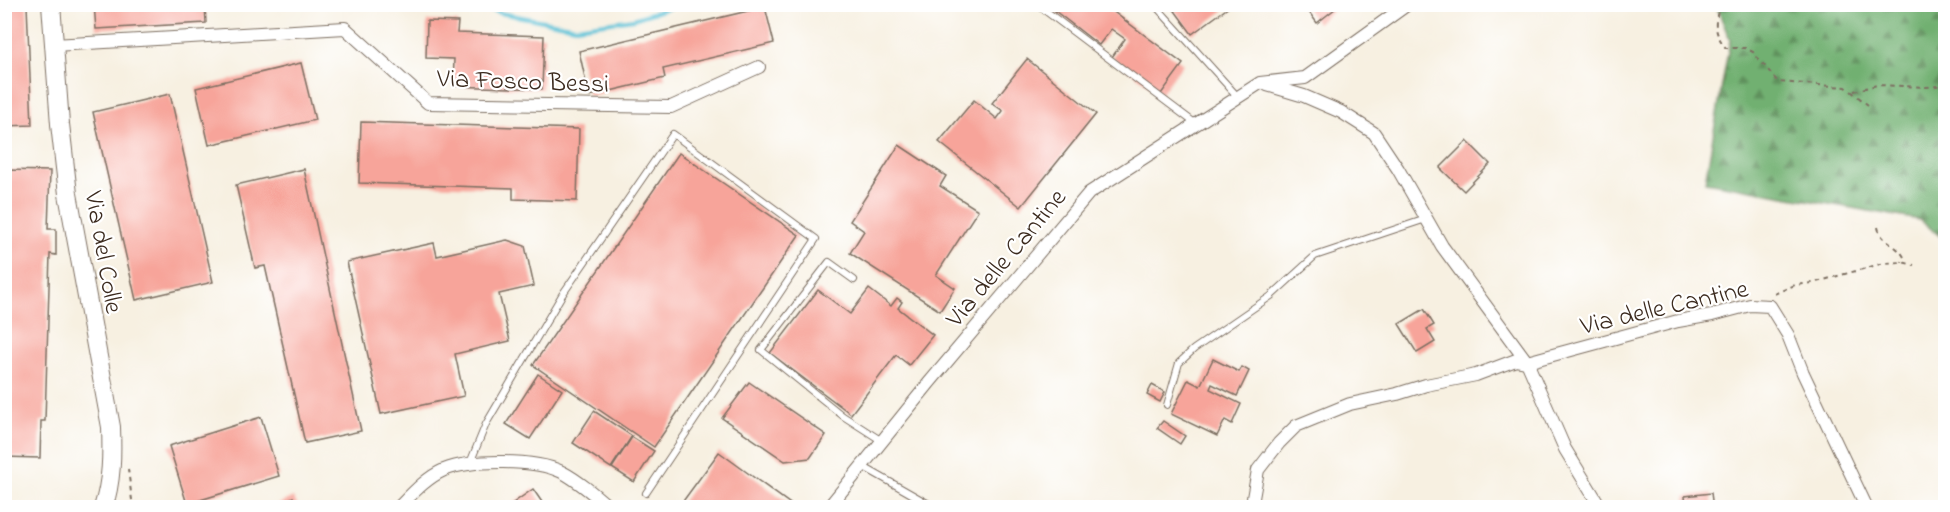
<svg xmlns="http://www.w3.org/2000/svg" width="1950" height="512" font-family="'Indie Flower',sans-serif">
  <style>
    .forest { fill: url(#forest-firs); stroke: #566d48; stroke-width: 1.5 }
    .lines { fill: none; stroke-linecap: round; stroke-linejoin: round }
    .stream { stroke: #59c1d6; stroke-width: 4 }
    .building { fill: #f7a49a }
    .lane-casing { stroke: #7d6f62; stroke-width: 8 }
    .street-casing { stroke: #7d6f62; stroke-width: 14 }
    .secondary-casing { stroke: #7d6f62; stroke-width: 20 }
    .path { stroke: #7d6f62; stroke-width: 2; stroke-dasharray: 4.5 4.5; stroke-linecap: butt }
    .lane { stroke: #fff; stroke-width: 6 }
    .street { stroke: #fff; stroke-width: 12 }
    .secondary { stroke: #fff; stroke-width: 18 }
    .labels { text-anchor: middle; stroke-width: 4.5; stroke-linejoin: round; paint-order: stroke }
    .street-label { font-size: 26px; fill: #3b2a1e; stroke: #fff }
  </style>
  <defs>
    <pattern id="forest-firs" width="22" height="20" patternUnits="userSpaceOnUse" patternTransform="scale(1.5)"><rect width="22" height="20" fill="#71b071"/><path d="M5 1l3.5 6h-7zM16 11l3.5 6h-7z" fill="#5e8f5c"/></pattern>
  </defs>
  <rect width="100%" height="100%" fill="#fff"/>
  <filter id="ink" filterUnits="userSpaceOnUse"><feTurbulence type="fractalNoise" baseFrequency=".0167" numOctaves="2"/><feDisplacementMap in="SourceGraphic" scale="12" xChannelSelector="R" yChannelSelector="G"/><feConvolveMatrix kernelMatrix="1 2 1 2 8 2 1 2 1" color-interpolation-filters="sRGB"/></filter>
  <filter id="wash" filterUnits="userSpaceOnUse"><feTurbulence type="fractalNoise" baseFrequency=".008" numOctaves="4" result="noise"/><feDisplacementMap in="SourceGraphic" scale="24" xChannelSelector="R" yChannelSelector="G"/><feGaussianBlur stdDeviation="1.35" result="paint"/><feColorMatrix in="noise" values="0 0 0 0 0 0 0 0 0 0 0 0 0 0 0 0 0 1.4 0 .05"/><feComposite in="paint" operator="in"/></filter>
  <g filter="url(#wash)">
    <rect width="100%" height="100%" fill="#f7f0e1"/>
    <polygon class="forest" points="1716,5 1945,5 1945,240 1920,220 1705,182 1730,40"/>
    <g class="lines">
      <polyline class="stream" points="475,4 500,13 576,27 633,19 681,4"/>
    </g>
    <g id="blocks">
      <g class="building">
        <polygon points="94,4 205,4 206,23 96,29"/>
        <polygon points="1046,4 1103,4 1183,64 1161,94 1112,57 1125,39 1111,29 1099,45"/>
        <polygon points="1170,4 1233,4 1192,34"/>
        <polygon points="1303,4 1341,4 1317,23"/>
        <polygon points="4,5 27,5 32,125 4,126"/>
        <polygon points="765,7 774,43 663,69 665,78 589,96 579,51"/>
        <polygon points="427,21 458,22 457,33 544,36 542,89 453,86 454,59 426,58"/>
        <polygon points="1027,59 1096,114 1021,207 939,142 974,100 997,119 1003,111 992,103"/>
        <polygon points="301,63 315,120 209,145 196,88"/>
        <polygon points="170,94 213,282 136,300 93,112"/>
        <polygon points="361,122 579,129 577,201 513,199 513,188 359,183"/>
        <polygon points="1467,141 1490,164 1464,191 1440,168"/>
        <polygon points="899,145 946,176 940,186 978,210 936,275 955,288 940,311 850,253 864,231 850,221"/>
        <polygon points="679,153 799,235 654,447 533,365"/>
        <polygon points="304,169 361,431 305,443 265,266 255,268 236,185"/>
        <polygon points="4,170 50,171 48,229 56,229 56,255 50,254 45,421 41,421 40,458 4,457"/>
        <polygon points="507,240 525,246 534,286 499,294 510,341 455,354 464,396 381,414 347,262 434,243 437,256"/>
        <polygon points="869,289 891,306 897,298 902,302 898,308 933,335 909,365 896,355 851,414 770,353 818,290 850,314"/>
        <polygon points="1424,309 1434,325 1427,329 1435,342 1417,353 1399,324"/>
        <polygon points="1213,359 1239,372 1242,367 1249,371 1237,396 1212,384 1210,389 1241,404 1232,424 1225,420 1217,436 1171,414 1188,380 1200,386"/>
        <polygon points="538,374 562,390 530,439 506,424"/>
        <polygon points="749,382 826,435 810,458 785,461 722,418"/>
        <polygon points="1152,385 1165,392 1160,402 1147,395"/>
        <polygon points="594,411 632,436 611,468 573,443"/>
        <polygon points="261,417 279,476 187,504 169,446"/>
        <polygon points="1163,421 1185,436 1180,444 1157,428"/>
        <polygon points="632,437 654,451 634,482 612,468"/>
        <polygon points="719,452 793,506 792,508 678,508"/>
        <polygon points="533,489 546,508 506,508"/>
        <polygon points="1711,493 1713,508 1686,508 1685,496"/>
        <polygon points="293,497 299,508 271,508"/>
      </g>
    </g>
  </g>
  <g filter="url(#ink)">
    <use href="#blocks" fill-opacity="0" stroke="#7d6f62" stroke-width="1.5"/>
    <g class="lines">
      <g class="lane-casing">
        <g id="lane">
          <polyline points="1154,4 1238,97"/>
          <polyline points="1043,9 1196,124"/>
          <polyline points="854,280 829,262 761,350 843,416 882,441"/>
          <polyline points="1167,405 1179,363 1194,349 1271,296 1315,256 1426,219"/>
          <polyline points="470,463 486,424 562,295 673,134 816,239 646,493"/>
          <polyline points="862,466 936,508"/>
        </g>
      </g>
      <g class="street-casing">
        <g id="street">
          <polyline points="54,45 345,28 428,103 671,107 759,67"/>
          <polyline points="1267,85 1304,96 1341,112 1374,133 1398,169 1442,246 1527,362 1565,449 1601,508"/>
          <path d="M398,508c14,-14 28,-30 46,-38 27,-11 92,-11 118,2 17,9 33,23 48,36"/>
          <polyline points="828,508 929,383 1089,193 1260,83 1305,78 1408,4"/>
          <polyline points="1255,508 1253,498 1258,470 1279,443 1296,426 1350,404 1397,394 1426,385 1476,375 1516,360 1527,362 1678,321 1712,315 1750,305 1770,306 1788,335 1803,373 1867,508"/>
        </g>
      </g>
      <g class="secondary-casing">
        <path id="secondary" d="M51,4l9,120 8,70 43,233c1,27 1,54 -8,81"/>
      </g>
      <g class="path">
        <path d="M1721,4c-8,19 -7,29 5,44h19l8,4 25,30 68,5 22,18"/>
        <polyline points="1854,91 1877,85 1926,87 1946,85"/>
        <path d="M1878,227c3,16 19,17 26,30l-2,5"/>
        <polyline points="1774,294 1795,285 1813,283 1884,263 1902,262 1914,265"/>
        <polyline points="128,469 133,508"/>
      </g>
      <use href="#lane" class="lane"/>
      <use href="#street" class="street"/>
      <use href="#secondary" class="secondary"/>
    </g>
  </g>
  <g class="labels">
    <g class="street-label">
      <text transform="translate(523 80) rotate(2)" y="9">Via Fosco Bessi</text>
      <text transform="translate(105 252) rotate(80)" y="9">Via del Colle</text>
      <text transform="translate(1005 257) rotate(-50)" y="9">Via delle Cantine</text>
      <text transform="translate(1664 306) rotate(-13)" y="9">Via delle Cantine</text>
    </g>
  </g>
  <rect width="1950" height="512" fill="none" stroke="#fff" stroke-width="24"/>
</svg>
